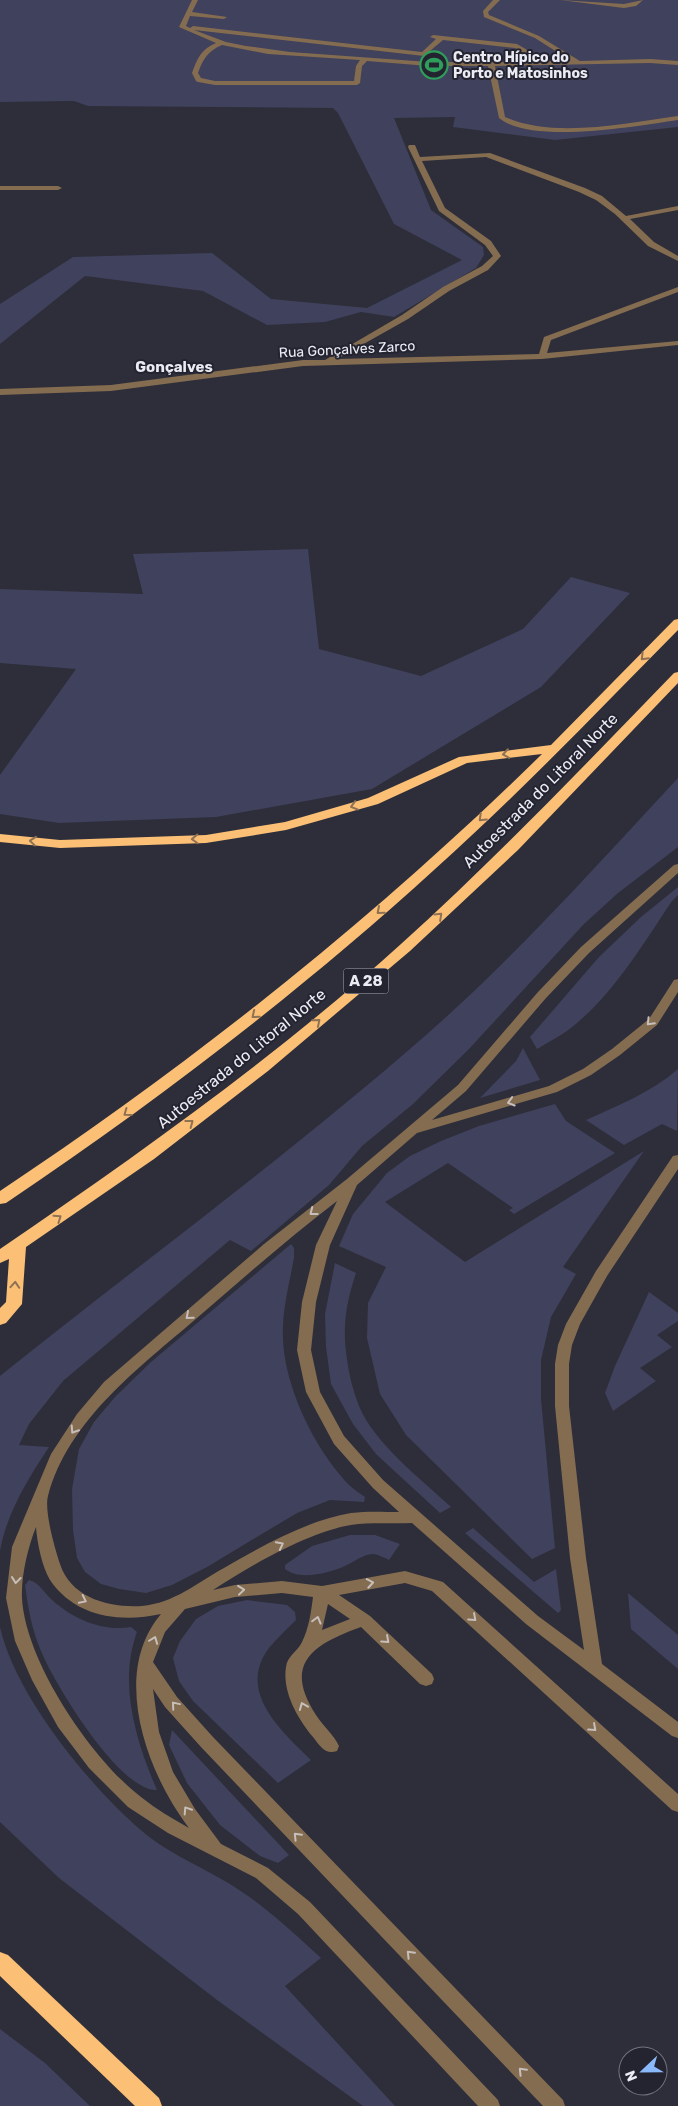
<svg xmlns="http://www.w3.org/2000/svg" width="678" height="2106" font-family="Rubik,sans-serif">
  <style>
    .green { fill: #40415c }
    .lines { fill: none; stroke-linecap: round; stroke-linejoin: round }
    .minor { fill: #846c50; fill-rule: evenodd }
    .highway { fill: #fbbf76; fill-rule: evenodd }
    .oneway { stroke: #8f7253 }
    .oneway2 { stroke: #c7bfbb }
    .labels { text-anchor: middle; stroke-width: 4; stroke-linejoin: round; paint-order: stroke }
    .far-poi-label { font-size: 14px; font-weight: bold; fill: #ebebf4; stroke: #232430; text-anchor: start }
    .far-street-label { font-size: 14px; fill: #ebebf4; stroke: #232430 }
    .far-neighbourhood-label { font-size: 15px; font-weight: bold; fill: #ebebf4; stroke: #232430 }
    .shield { fill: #232430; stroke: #afafb9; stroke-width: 1 }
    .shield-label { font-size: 15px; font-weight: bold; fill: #ebebf4 }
    .street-label { font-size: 16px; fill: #ebebf4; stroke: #232430 }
  </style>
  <rect width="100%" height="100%" fill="#2d2e3a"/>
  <g class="green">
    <polygon points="0,0 678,0 678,127 555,140 453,127 455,117 394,118 431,210 483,247 484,255 476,268 394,317 361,312 325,322 267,325 203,291 85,276 0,344 0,304 73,257 212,253 271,299 367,308 462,260 394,224 338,113 333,108 88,106 74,101 0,102"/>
    <polygon points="308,549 319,649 421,676 523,629 571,577 630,593 541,687 372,789 216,817 59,823 0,814 0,775 76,669 0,663 0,589 143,594 133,554"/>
    <path d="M678,778v69l-60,46 -34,31 -115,125 -56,55 -51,42 -33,39 -78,66 -21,-11 -167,141 -34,43 -10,21 30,2c-21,32 -42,65 -49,104v-175c142,-114 289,-221 426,-341 90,-79 170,-169 252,-257z"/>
    <path d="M678,887v8l-6,6c-31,46 -60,96 -105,130 -9,6 -20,12 -30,18l-7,-12 69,-80 42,-40z"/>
    <polygon points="523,1048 540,1080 480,1098 516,1061"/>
    <path d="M678,1069l-1,62 -15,-7 -38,21 -38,-25c31,-14 66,-28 92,-51z"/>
    <polygon points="555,1104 566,1121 615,1153 514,1214 509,1210 513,1208 448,1163 385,1202 465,1262 644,1151 563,1267 576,1274 551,1317 541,1360 541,1399 555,1548 532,1559 406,1435 380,1394 367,1338 368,1303 386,1267 339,1246 353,1214 387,1173 410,1156 441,1141 479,1126"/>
    <path d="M291,1244l3,4v10c-4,22 -10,45 -11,68 -3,53 29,119 64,157 5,5 12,10 18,14l-1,5 -34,-2 -33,13 -90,54 -35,18 -26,8 -27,-4 -18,-5 -16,-12 -8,-14 -4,-28 -1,-41 7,-40 15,-27 21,-25 36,-35z"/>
    <path d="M335,1263l21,10c-10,30 -14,54 -9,86 2,16 6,32 12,47 15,37 63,74 92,101l-11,6 -64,-59 -23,-30 -22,-40 -5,-37 -1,-33z"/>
    <polygon points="649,1292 678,1313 678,1321 657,1335 672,1347 640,1368 656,1381 613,1411 605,1393 615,1366"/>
    <polygon points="473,1528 534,1582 556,1569 561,1610 558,1613 465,1533"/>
    <path d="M350,1535h25l25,9 -11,16c-4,-2 -10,-5 -15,-6 -11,0 -20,8 -29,12 -16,7 -45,15 -60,3v-4l27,-19z"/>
    <path d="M29,1580c10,2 15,13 23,20 21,19 51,32 79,27l6,5c-19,51 -1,110 20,158 -37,2 -103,-107 -116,-139 -9,-21 -13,-43 -16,-66z"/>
    <polygon points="628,1593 678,1635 678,1669 631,1629"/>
    <path d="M247,1600l40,5 8,7 1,8c-9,9 -19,18 -27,28 -33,44 13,83 42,112l-33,23 -85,-82 -14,-20 -6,-23 7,-17 16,-22 22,-13z"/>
    <path d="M0,1627c15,68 90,160 142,204 24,21 54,33 81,49 37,21 67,50 98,78l-36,28 110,120h-32l-146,-106 -158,-122 -59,-56z"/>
    <polygon points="172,1730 289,1855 278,1863 260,1856 220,1825 187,1783 169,1745"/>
    <polygon points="0,2029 45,2063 90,2106 0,2106"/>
  </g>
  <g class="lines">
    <g class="minor">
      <path d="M192,0h6l-6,12 35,5 -3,2 -34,-3 -4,10 4,2 3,-2 229,26 14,-13 -6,-2 3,-2 84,9 29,17h25l-36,-23 -51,-21 -1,-6 10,-11h7l-12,12 1,3 50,21 41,25 70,-2 28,2v4l-28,-2 -155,3 10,51c49,22 121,6 173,-1v4c-42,6 -146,25 -179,-2l-11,-52h-59l-62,-5 -5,5 -2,17 -3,2h-142l-17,-3 -2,-1 -4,-8c5,-14 9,-24 24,-30l-37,-16zM194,30l230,26 19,-16 72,8 23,14h-109l-139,-10 -44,-6 -20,-4zM222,45l46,9 92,6 -4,6 -2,15h-139l-14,-3 -3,-5c5,-14 10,-22 24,-28z"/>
      <polygon points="560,0 624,4 643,0 636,6 624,8"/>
      <polygon points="409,145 415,145 420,157 490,153 585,188 602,196 626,216 678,206 678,210 630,219 654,242 678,256 678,261 648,246 615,214 596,200 579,192 486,157 422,161 445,208 491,241 501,256 488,270 449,291 408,319 337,359 539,354 544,337 678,287 678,292 551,340 547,353 678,341 678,345 542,359 303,366 111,391 0,395 0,389 111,385 303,360 325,360 402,315 443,287 482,266 493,256 485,245 439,211 408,147"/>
      <polygon points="0,186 58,186 62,188 58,190 0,190"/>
      <path d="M678,864v9l-89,80 -43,45 -80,93 -34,29 117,-34 34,-17 29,-20 37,-30 25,-39 4,-1v13l-21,33 -37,30 -29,20 -34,17 -140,41 -60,52 -27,60 -14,57 -5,48 9,42 24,44 39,44 155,136 46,34 -14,-92 -15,-152v-42l3,-19 8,-21 30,-53 77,-115 5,-1v14l-71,107 -27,48 -8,21 -3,19v42l17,152 16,106 76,58v16l-6,-2 -146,-112 -114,-101c-20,1 -42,-1 -61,2 -43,7 -101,41 -138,65l22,-5 47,-4 40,5 83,-15 38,11 235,212v18l-6,-2 -240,-219 -27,-8 -66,12 31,21 62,58 2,5 -2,5 -6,2 -6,-2 -59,-57c-47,17 -79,36 -45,88 7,11 18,20 23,31l-2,5c-12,4 -17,-5 -24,-14 -15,-18 -31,-45 -27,-70 1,-11 12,-16 16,-25 7,-14 9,-30 11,-45l-31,-4 -47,4 -50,12 -20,23 -12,30 24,35 36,40 350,363 2,6h-22l-342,-359 -36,-40 -12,-18 6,43 14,40 22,37 26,35 47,24 42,34 188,198 2,6h-22l-180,-192 -42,-36 -88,-45 -40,-26 -39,-39 -31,-41 -26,-47 -17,-39 -9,-43 6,-51 39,-93 26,-40 27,-32 160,-138 83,-65 111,-94 80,-93 43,-45 93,-82zM337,1201l-21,44 -14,57 -5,48 9,42 28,52 39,44 26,24c-15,0 -32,-1 -48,1 -43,7 -89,33 -127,55 -27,15 -50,35 -82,38 -33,2 -71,-8 -82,-42 -5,-15 -16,-53 -12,-68 20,-76 92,-129 149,-178 46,-40 92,-80 140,-117zM36,1527c1,15 6,40 14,53 25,37 70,43 111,34 -51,60 -14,159 28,214 -16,-9 -33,-19 -48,-31 -49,-37 -116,-136 -119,-199 -1,-22 6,-51 14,-71zM328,1604l22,15 -28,11z"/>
    </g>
    <g class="highway">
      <path d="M678,619v11c-80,81 -159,164 -244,240 -134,122 -278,232 -428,333l-6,1v-13c194,-129 376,-274 542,-437l-75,9 -89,41 -92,26 -80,13 -146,5 -60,-6v-8l60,6 146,-5 79,-13 83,-24 91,-41 92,-12 123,-125z"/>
      <path d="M678,672v11l-160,167 -108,101 -142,120 -114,88 -128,88 -4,57 -16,19 -6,2v-17l6,-6 3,-43 -9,4v-14c139,-95 276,-192 401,-305 95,-86 184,-179 273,-271z"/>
      <polygon points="0,1952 8,1955 159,2098 162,2106 135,2106 0,1976"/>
    </g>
  </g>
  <defs><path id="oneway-chevron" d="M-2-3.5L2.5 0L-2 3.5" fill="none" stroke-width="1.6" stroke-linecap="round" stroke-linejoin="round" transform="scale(1.25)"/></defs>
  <g class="oneway">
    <use href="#oneway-chevron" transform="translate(644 657) rotate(135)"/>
    <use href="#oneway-chevron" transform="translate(506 754) rotate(172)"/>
    <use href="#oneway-chevron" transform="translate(354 806) rotate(164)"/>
    <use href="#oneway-chevron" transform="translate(482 818) rotate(136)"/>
    <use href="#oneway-chevron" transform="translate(195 839) rotate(178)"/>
    <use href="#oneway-chevron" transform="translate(33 841) rotate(-174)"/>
    <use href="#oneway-chevron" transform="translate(380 911) rotate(139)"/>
    <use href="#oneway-chevron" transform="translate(439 916) rotate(-43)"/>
    <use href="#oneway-chevron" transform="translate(255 1015) rotate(141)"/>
    <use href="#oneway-chevron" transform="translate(317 1022) rotate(-40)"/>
    <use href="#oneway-chevron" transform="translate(127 1113) rotate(144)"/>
    <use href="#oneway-chevron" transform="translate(190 1123) rotate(-37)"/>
    <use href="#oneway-chevron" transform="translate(58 1218) rotate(-35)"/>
    <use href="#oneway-chevron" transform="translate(15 1285) rotate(-86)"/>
  </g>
  <g class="oneway2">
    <use href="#oneway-chevron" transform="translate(650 1022) rotate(134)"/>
    <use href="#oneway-chevron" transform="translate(511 1102) rotate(163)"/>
    <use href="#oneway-chevron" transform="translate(313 1212) rotate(142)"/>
    <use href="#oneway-chevron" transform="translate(189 1316) rotate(139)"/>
    <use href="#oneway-chevron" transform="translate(74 1430) rotate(123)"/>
    <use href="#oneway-chevron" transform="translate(280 1545) rotate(-27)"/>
    <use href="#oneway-chevron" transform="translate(16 1580) rotate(97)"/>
    <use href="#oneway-chevron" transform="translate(370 1583) rotate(-10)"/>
    <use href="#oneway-chevron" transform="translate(241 1590) rotate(-6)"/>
    <use href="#oneway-chevron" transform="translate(83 1600) rotate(26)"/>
    <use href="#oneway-chevron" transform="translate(473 1618) rotate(42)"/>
    <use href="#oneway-chevron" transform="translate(317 1620) rotate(-75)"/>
    <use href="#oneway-chevron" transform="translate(154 1640) rotate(-69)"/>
    <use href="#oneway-chevron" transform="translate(386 1640) rotate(42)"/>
    <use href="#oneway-chevron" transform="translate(175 1705) rotate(-130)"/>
    <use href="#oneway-chevron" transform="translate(303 1706) rotate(-112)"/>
    <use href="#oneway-chevron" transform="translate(593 1728) rotate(42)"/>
    <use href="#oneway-chevron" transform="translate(187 1810) rotate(-123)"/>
    <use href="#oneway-chevron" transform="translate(297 1836) rotate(-134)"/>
    <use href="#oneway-chevron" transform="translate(410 1954) rotate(-134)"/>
    <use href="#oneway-chevron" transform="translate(522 2071) rotate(-134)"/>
  </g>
  <defs>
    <g id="stadium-ring" transform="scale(1.4375)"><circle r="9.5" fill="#232430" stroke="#2e9e5b" stroke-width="1.5"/><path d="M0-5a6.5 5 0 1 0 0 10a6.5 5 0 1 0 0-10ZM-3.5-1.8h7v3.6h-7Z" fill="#2e9e5b"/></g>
  </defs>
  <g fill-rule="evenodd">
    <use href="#stadium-ring" x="434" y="65"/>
  </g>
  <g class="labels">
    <g class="far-poi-label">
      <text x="453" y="62">Centro Hípico do<tspan x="453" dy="16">Porto e Matosinhos</tspan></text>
    </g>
    <g class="far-street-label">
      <text transform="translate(347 349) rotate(-3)" y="5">Rua Gonçalves Zarco</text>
    </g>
    <g class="far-neighbourhood-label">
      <text x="174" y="372">Gonçalves</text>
    </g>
    <rect class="shield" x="343.5" y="968.5" width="45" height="25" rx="4"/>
    <g class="shield-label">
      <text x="366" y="986">A 28</text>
    </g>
    <g class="street-label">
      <text transform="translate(540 790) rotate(-45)" y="6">Autoestrada do Litoral Norte</text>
      <text transform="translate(241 1058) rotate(-39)" y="6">Autoestrada do Litoral Norte</text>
    </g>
  </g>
  <g transform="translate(643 2071) rotate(248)"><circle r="24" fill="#232430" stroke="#73747e"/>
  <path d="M0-4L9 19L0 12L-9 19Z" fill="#8bbafc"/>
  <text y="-8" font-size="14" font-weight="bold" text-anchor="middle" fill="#ebebf4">N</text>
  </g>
</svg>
